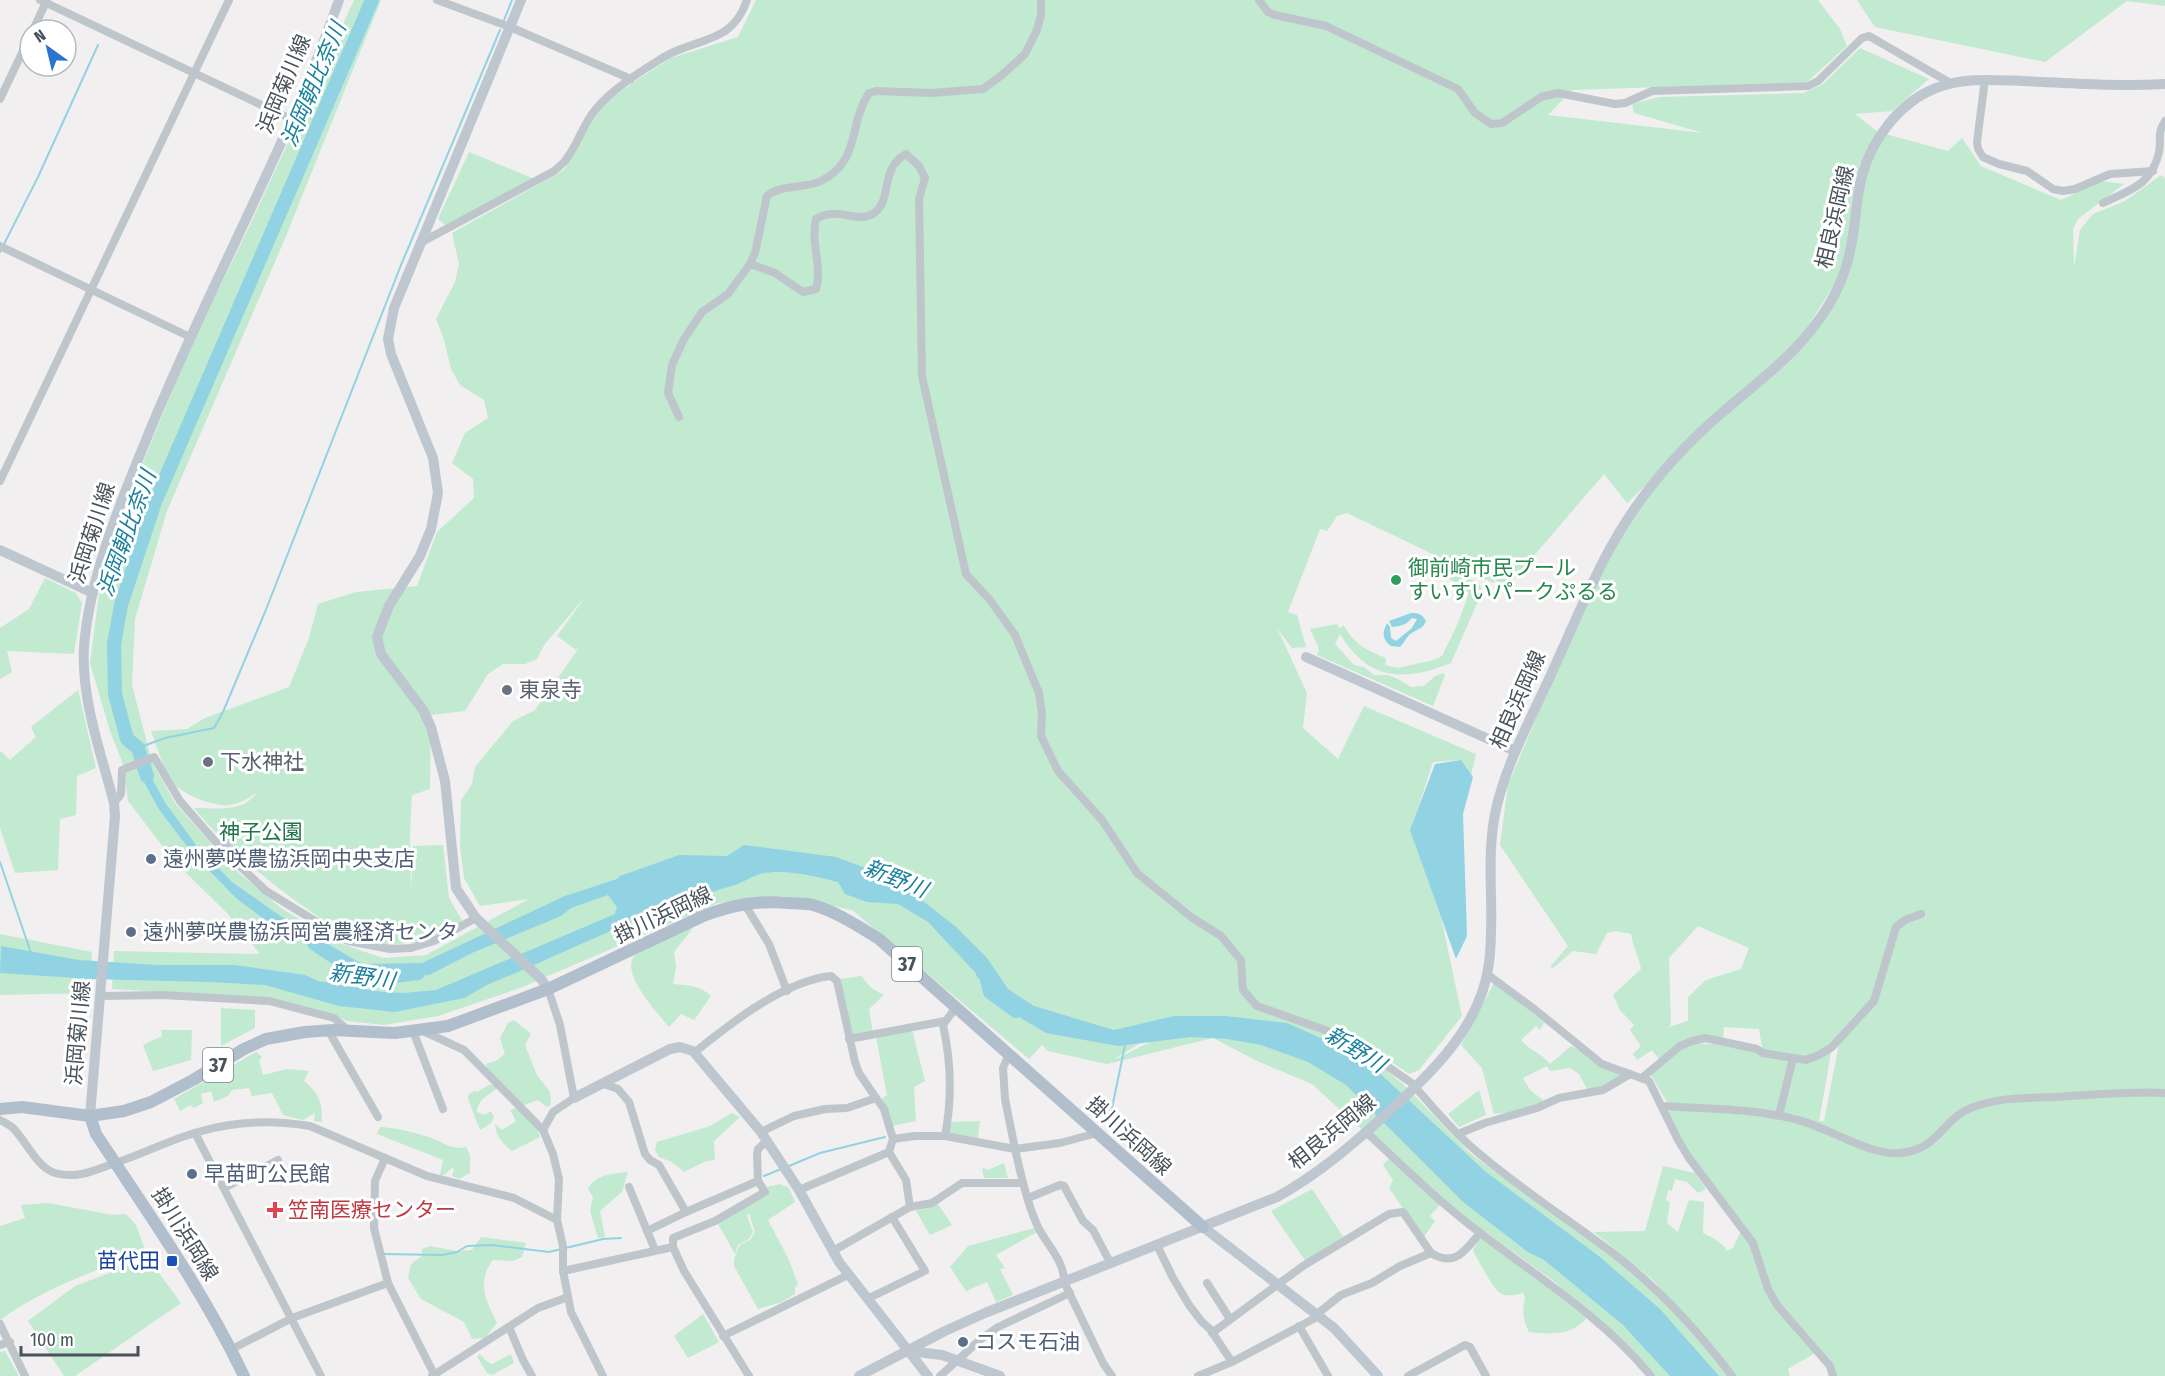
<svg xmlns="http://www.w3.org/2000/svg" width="2165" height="1376" font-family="'Fira Sans Condensed','Noto Sans JP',sans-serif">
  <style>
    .green { fill: #c1ead1; fill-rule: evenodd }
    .water { fill: #92d3e3 }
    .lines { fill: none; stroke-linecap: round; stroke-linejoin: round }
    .stream { stroke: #92d3e3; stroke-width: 2 }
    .river { stroke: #92d3e3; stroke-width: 14 }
    .street { stroke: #bec6cc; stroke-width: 8 }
    .secondary { stroke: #bec7d0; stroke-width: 10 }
    .primary { stroke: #b1becb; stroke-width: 12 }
    .leisure-dot { fill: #2e9e5b; stroke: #fff; stroke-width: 2 }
    .worship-dot { fill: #6b7280; stroke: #fff; stroke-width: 2 }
    .service-dot { fill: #5c6f8a; stroke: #fff; stroke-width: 2 }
    .health-dot { fill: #e0444e; stroke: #fff; stroke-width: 2 }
    .transit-dot { fill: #1a4fb4; stroke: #fff; stroke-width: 2 }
    .labels { text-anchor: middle; stroke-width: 6; stroke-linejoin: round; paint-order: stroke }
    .shield { fill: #fff; stroke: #7f868c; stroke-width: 1.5 }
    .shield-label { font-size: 20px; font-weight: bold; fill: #48525a }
    .street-label { font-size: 21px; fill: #48525a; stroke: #fff }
    .leisure-label { font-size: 21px; fill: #27864d; stroke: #fff; text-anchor: start }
    .worship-label { font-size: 21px; fill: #5b616d; stroke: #fff; text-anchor: start }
    .park-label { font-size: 21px; fill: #20744a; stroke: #fff }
    .service-label { font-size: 21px; fill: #4e5e75; stroke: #fff; text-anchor: start }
    .health-label { font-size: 21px; fill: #be3a42; stroke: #fff; text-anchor: start }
    .transit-label { font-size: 21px; fill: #164399; stroke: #fff; text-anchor: end }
    .water-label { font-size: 22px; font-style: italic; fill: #1a819b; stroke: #fff }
  </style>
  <rect width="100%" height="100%" fill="#f1efef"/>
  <g class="green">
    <path d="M354,0h27l-97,241 -117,270 -32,108 -3,66 20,77 23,41 58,65 48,40 55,34 47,16 43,-3 103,-56 -49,7 -16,-28 -4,-33 1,-45 11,-16 3,-17 38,-46 22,-11 46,-65 -5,5 -19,-14 29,-40 -42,49 -7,14 -12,5h-22l-15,10 -23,37 -34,4 -1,74 -18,6 -2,38 1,59 2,-46 30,-1 6,53 14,24 -37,19 -37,4 -27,-5 -17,-7 -6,-9 -3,5c-52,-35 -102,-72 -142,-121 22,0 50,5 63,-16 -8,6 -17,12 -28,13 -15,2 -47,-11 -56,-22 -10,-15 -16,-35 -22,-52l36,-2 18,-11 84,-31 20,-49 9,-34 38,-12 61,-6 20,-54 37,-34 -1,-19 -21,-16 13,-30 23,-15 -4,-18 -24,-15 -9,-16 -7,-29 -8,-21 19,-37 4,-18 -7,-31 112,-63 32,-61 38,-27 37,-24 67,-21 18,-37h1062l22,29 7,17 -40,36 -235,8 -24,25 155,18 -69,-20 -2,-9 27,-7 144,-4 20,-9 37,-36 69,31 -37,32 -37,3 23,18 70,19 14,-13 19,28 80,34 40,-19 23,3 -46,35 -5,10 1,39 6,-38 13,-16 32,-13 36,-26 4,3v1198h-333l-15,-24 -29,17 2,7h-141l-19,-24 -75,-70 -125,-90 -118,-108 -55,-23 -44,-23 -106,26 -59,-13 -6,-6 -13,14 -177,-149 -68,-14 -66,7 -198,85 -82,28 -54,9 -37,-4 -6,-3 -60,-16 -23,-4 -146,-9 2,-38 146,3 -32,-40 -55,-54 -45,-59 -5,-37 -13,-33 -20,-68 9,-69 41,-124 48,-118 62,-127zM1838,279l-2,12 -37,53 2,-7zM1686,447l-59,73 -52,106 -67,159 -8,60 68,101 -18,21 3,1 20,-17 23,3 11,-21 9,-2 15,3c2,13 8,23 10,35l-28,26 7,15 14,15 -4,5 11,16 -8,8 4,6 15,-10 7,9c23,-21 34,-20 64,-19l1,-13 35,2 4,24 -51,-9 -25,-1 -36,32 19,32 -2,9 26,46 49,65 -10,21 -7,3v-3l-11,-9 -12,-6 1,-31 -15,-2 -11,32 -11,-9 3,-21 -4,-2 2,-10 4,1 3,-12 12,3 11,11 8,-4 -11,-16 -32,-7 -18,65 -51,1 60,49 29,35 -75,-66 -90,-61 -48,-36 -67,-69 -60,-48 -35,-11 37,4 64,45 10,-4 43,-54 -21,-99 -30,-87 22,-68 27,-2 11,15 5,-21 -112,-48 -26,53 -35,-31 4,-35 -30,-65 15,20 14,-1 -9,-32 -9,-3 32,-83 7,2 10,-15 10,-3 146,70 2,-3 12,7 97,-113 23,29zM1698,926l51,22 -8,21 -35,11 -18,17v24l-22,7 5,-3 -2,-67zM1171,1024l9,3 -64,32v-1zM1840,1039l-16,82h-5l13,-74z"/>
    <polygon points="1857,0 2165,0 2165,6 2127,1 2045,62 1875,27"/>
    <polygon points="469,152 537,180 449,228 438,219"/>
    <path d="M1438,564l41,19 3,9 -31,71c-46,19 -83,18 -111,-29l-5,10 19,21 10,2 10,8h14l10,4 13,8 13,-1 11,-10 8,-3 2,2 -12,31 -116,-51 2,-6 -9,-20 27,-5 2,4 5,-2c9,17 25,26 42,32l-1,7 13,3 36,-8 8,-4 16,-33 11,-30 -34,-25z"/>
    <polygon points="45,578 76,593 82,603 74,654 7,651 12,672 0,679 0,628 29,609"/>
    <polygon points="78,690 96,768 77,776 76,815 60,819 58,870 15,873 0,828 0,752 1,751 10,760 36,737 31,727"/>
    <path d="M693,928l-19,24 2,15 -3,17c14,1 28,2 38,12l-17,24 -13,-6 -12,13c-12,-15 -37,-41 -38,-61 -1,-20 46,-33 62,-38z"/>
    <polygon points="0,934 92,952 90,993 0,995"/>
    <polygon points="861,976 871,988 884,995 869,1009 873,1033 853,1037 840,979"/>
    <path d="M1494,983l24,17 26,23 -4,7 -4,-4 -15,14c9,11 19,12 29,24l21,-18 51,26 2,4 -24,14 -13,-1 -8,-15 -9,-6 -20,3 -3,-5 -24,12 7,12 13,10c-7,14 -35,12 -49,14l-12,-46 -21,-23z"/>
    <polygon points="221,1008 255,1010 255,1028 221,1046"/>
    <polygon points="514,1020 531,1034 525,1045 537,1075 550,1092 551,1105 547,1107 538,1100 522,1106 488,1069 486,1064 496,1061 505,1054 500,1038 508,1023"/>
    <polygon points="161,1030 192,1030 191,1060 153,1071 143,1045 162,1036"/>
    <polygon points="912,1030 925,1081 914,1087 916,1121 892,1126 882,1098 887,1095 876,1037"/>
    <path d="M256,1052l6,5 -3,4 4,14 24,-6 22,2 -5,10c16,14 18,20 18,41l-8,-1 1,-8 -12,7 -20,-5 -11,-22 -20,3 -3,-8 -17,2 -4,6 -14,6 -3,-11 -10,3 2,9 -9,5 -4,-3 -10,6 -6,-12z"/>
    <path d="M489,1085h6l3,3c-10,7 -20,11 -21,24l7,3 7,-4 3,6 -3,6 -11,7 -12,-31v-4l6,-4 3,1z"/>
    <polygon points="1479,1090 1486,1115 1459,1127 1448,1114"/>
    <path d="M516,1108l21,20 3,9 -28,14c-10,-8 -16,-14 -17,-27l7,6 14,-9 -6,-11z"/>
    <polygon points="732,1113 740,1117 714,1141 715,1160 706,1161 684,1172 672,1162 659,1157 655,1150 657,1142 710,1126"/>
    <polygon points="980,1121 978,1138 948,1134 951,1122"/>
    <path d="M380,1127c17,1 32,5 49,10 12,4 24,14 37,10l4,8v18l-11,6 -7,-3 2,-7 -2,-1 -8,7h-4l3,-15 -66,-26z"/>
    <polygon points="1391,1156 1441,1204 1430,1216 1435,1221 1423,1238 1389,1188 1393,1180 1383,1165"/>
    <polygon points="1004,1163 1008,1178 984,1178 982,1169 985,1168 988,1170"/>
    <path d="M628,1172l-6,20 -22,19 5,26 -7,1 -8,-27 3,-14 -5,-8c7,-15 25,-15 40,-17z"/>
    <polygon points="780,1184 789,1188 795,1202 768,1220 788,1258 798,1284 795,1287 795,1294 782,1302 758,1309 734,1266 734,1259 739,1246 751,1239 755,1232 749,1213 747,1216 753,1232 749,1239 738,1245 735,1254 717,1222 762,1195 765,1198 769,1192 767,1187"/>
    <polygon points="1312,1189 1344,1238 1307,1263 1271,1211"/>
    <path d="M48,1203l65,12 13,-1 10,11 10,27c-49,18 -103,36 -146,68v-94l25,-8 -4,-13z"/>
    <polygon points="938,1204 952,1225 930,1235 916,1211"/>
    <polygon points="1035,1228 1037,1232 996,1255 1005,1268 1000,1269 1013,1295 996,1302 987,1282 966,1291 950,1267 968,1246"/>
    <path d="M1482,1235l105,82c-13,18 -36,18 -58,15 -6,-12 -7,-20 -4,-34l-2,-5c-8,2 -17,5 -24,-1 -6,-4 -23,-35 -26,-42z"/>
    <path d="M481,1237l45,6 -4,14 -9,4 -20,-1c-17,22 -7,41 4,63l-12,15 -13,1 -8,-17 -43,-23 -13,-21 3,-14 11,-8v-7l8,-3 26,5 16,-1z"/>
    <polygon points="143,1260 153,1265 181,1303 75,1376 64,1376 28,1321 75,1286"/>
    <polygon points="703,1314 719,1342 688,1358 674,1336"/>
    <polygon points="5,1351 19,1376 0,1376 0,1352"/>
    <polygon points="480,1354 486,1361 492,1364 511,1354 514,1363 492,1375 487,1373 477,1356"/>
  </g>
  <g class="water">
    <path d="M1411,613c8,0 11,1 15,8 -4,9 -9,8 -16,13 -4,4 -6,9 -10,13l-9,-1c-9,-7 -9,-13 -4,-23l3,4 1,11 5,3 16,-13 5,-9 -5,-1c-6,7 -11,8 -20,9l-3,-6z"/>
    <polygon points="1461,760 1473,777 1463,814 1467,936 1456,959 1410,830 1435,764"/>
    <path d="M144,764l22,40 30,41 36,37 47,33 83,49 60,-1 143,-67 52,-17 3,-3 59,-21 48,1 17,-11 92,12 43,16 35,21 42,33 31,31 21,31 26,17 80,24 60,-14h51l62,7 34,15 50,27 115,107 114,85 60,52 59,67h-49l-48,-52 -78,-64 -16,-8 -65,-50 -117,-117 -38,-23 -47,-17 -34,-6 -36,-2 -73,9 -72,-13 -32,-19 -86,-92 -30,-18 -31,-2 -22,-8 -7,-12c-21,-6 -57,-14 -78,-8 -8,2 -16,8 -25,11 -85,24 -165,66 -248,100l-23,13 -69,14 -56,-6 -74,-21 -57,-3 -117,-3 -91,-6 1,-27 78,14 79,5h77l70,10 13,6 65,11 21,1 32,-3 179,-76 2,-7 -9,-12 -37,13 -10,8 -89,37 -43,22 -55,-1 -23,-9 -60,-31 -4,2 -51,-38 -44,-45 -34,-45 -22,-41z"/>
  </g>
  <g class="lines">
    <g class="stream">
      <polyline points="504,20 512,0"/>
      <polyline points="0,252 38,177 98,45"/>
      <polyline points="138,748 165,738 214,728 223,712 265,612 401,265 500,30"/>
      <polyline points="0,862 31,953"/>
      <polyline points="1110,1118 1125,1045"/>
      <polyline points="789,1166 820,1153 885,1137"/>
      <polyline points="764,1176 781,1169"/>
      <polyline points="384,1254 442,1255 457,1252 467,1246 492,1245 549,1252 603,1239 621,1238"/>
    </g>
    <g class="river">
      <polyline points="147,776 138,748 127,739 115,694 114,644 121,605 155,502 372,0"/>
      <path d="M314,943c20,14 41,29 66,33 12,2 26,-2 38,-3"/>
      <polyline points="983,973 986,976 990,992 1016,1011"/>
    </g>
    <g class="street">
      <polyline points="40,0 291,119"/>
      <polyline points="437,0 510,27 631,79"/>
      <polyline points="1259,0 1268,12 1275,15 1326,26 1458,89 1475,113 1491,124 1502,123 1541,97 1558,93 1615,104 1625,103 1652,91 1808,86 1818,81 1862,38 1869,36 1952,84"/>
      <polyline points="33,30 47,0"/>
      <polyline points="1985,79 1977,142 1978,149 1983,157 1999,164 2027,171 2053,189 2063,191 2075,189 2110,174 2153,171"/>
      <polyline points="0,99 30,36"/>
      <path d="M2103,203c27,-13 49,-18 56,-51 3,-13 -3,-16 6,-31"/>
      <path d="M422,242l132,-71c5,-4 10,-8 13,-13 11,-14 16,-34 28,-48 18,-22 45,-38 69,-53 33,-20 68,-12 83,-57"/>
      <polyline points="0,246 190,337"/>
      <path d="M750,264l25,9 28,19 13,-3c7,-22 -6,-46 0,-70 22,-14 42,6 58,-6 19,-13 5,-44 32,-59l13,12 6,12 -6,21 3,177 44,198 24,26 25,35 24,58 3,21 -1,22 17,35 44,49 35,53 54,44 30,19 20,24 2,30 14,16 88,31 71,49"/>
      <path d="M679,417l-11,-24 4,-28 12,-26 18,-27 26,-18 22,-30 5,-11 12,-57c14,-12 37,-7 54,-15 40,-20 27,-56 48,-88l7,-2 55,2 52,-4 19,-14 23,-21 12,-24 4,-15v-15"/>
      <polyline points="0,481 229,0"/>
      <polyline points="114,803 121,794 122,770 154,757 180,801 221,848 266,891 348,941 390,949 411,948 434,941 476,918"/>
      <polyline points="221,848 232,840"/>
      <polyline points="744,903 769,944 787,991"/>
      <polyline points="1488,975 1533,1008 1602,1064 1649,1081 1678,1140 1689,1158 1753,1243 1768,1289 1777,1305 1830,1366 1833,1376"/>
      <polyline points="101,996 163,995 269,1001 334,1018 348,1030"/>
      <polyline points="328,1030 378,1117"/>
      <polyline points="413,1031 443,1109"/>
      <polyline points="423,1031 464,1050 543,1130 553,1154 559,1179 557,1220 563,1246 563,1271 571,1312 603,1376"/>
      <polyline points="849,1039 945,1021"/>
      <path d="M695,1052c36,-29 89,-71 136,-76l6,5 18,81 4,11 17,25"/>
      <polyline points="1009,1054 1003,1068 1005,1099 1015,1149 1060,1143 1097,1133"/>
      <polyline points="1643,1077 1680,1046 1692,1041 1705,1038 1757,1049 1763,1053 1806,1060 1819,1055 1832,1047 1874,1001 1896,927 1905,920 1921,914"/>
      <polyline points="604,1084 618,1089 629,1102 645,1154 650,1160 659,1165 686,1212"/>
      <path d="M1415,1087c19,21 38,45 60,63 45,39 96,71 143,107 43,34 81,75 114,119"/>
      <path d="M1662,1106c46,3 92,2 136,14 29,7 74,37 103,33 40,-5 40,-33 70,-45 26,-11 57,-10 85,-11 36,-2 73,-6 109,-4"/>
      <polyline points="1779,1115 1793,1058"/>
      <path d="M0,1120c4,2 8,4 12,7 14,13 24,40 43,46 21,6 38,-2 57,-9 29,-9 57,-24 86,-32 36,-11 75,-12 112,-6l117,50 87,22 43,22"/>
      <polyline points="543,1130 553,1112 574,1098 560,1025 548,989"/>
      <path d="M761,1132l33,-16 31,-7 22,-1 29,-10 8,11 9,30 22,-3h30l70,13c6,26 12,54 23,78 9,18 27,35 26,55l39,81 9,13"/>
      <path d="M1366,1132c37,34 73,70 113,100 60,46 123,85 172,144"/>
      <polyline points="195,1133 321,1376"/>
      <polyline points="1458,1134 1485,1123 1537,1108 1559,1098 1603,1090 1630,1074"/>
      <path d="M945,1136c7,-36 6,-75 -2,-111l13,-18"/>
      <polyline points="893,1139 889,1152 906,1180 910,1207"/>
      <polyline points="385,1158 375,1181 374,1228 388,1283"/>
      <polyline points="629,1187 655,1250"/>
      <polyline points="224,1188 278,1160"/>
      <polyline points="799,1190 889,1152"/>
      <polyline points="1028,1198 1060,1185 1064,1186 1083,1221 1093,1230 1111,1264"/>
      <polyline points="647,1231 686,1212 758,1181"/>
      <polyline points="1157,1245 1173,1278 1189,1305 1202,1322 1210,1329 1232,1362"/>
      <polyline points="673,1247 673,1238 715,1221 765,1192 758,1181 757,1154 758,1149 767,1141"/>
      <polyline points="833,1251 910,1207 932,1203 962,1183 1023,1183"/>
      <polyline points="563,1271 673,1247 684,1271 749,1376"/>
      <polyline points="1207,1283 1230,1319"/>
      <polyline points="867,1299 925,1271 892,1217"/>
      <polyline points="1317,1314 1341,1295 1372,1283 1400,1266 1431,1253"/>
      <polyline points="0,1324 25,1376"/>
      <polyline points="1299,1326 1328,1376"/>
      <polyline points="509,1327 523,1360 532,1376"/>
      <path d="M1212,1333l91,-67 86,-52 14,-2 28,41c25,15 34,-3 49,-20"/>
      <polyline points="723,1336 848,1275"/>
      <polyline points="0,1345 10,1342"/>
      <polyline points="232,1349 292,1318 388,1283 435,1376"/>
      <polyline points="432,1376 538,1308 568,1297"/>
      <polyline points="940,1376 981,1339 998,1327 1070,1293"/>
      <polyline points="1198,1376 1232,1362 1319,1316"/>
      <polyline points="1408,1376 1465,1345 1470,1347 1486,1376"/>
    </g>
    <g class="secondary">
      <polyline points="521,0 394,308 388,339 391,354 433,458 438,493 431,529 420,556 389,606 377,637 381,654 423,710 431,727 445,781 456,888 476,918 541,979 548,989"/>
      <polyline points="0,550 93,593"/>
      <polyline points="1306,657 1515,751"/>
      <polyline points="574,1098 670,1049 680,1047 693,1051 761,1132 799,1190 839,1262 928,1376"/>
      <path d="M90,1116l25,-300 -1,-13c-13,-50 -33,-104 -30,-156 5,-68 36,-144 62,-207 60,-149 140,-289 193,-440"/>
      <polyline points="1203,1227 1334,1328 1378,1376"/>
      <polyline points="908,1351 942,1355 1000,1376"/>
      <path d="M859,1376l86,-45 40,-18 292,-116c40,-22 74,-51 107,-81 46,-42 97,-88 105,-153 7,-53 -5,-106 8,-158 11,-44 32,-83 51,-124 20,-43 38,-88 60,-129 29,-54 69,-101 115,-140 32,-28 67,-53 92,-87 18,-23 31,-50 36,-79 5,-23 5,-47 11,-70 10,-37 38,-74 74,-88 28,-11 58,-8 87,-7 47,2 94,6 142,3"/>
    </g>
    <g class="primary">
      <path d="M0,1109l22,-2 68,9 34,-5 27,-9 42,-22 51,-31 22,-10 39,-7 28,-2 62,3 53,-7 100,-37 155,-73c29,-11 55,-16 86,-13 8,1 16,0 24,2 24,7 45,21 66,34l324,288"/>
      <path d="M90,1116l6,18c52,79 107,156 148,242"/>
    </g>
  </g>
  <circle class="leisure-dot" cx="1396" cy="580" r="6"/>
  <g class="worship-dot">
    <circle cx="507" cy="690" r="6"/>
    <circle cx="208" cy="762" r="6"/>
  </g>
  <g class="service-dot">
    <circle cx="151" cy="859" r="6"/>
    <circle cx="131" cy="932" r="6"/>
    <circle cx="192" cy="1174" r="6"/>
    <circle cx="963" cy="1342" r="6"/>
  </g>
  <path class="health-dot" d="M272 1201h6v6h6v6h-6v6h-6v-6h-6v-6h6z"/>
  <rect class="transit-dot" x="166" y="1255" width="12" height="12" rx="3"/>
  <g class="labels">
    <g class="shield">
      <rect x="892" y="947" width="30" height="34" rx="4.5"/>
      <rect x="203" y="1048" width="30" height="34" rx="4.5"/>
    </g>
    <g class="shield-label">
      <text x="907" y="971">37</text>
      <text x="218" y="1072">37</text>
    </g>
    <g class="street-label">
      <text transform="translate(284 84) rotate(-67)" y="7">浜岡菊川線</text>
      <text transform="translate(1835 217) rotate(-77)" y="7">相良浜岡線</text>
      <text transform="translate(92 533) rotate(-72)" y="7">浜岡菊川線</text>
      <text transform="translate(1518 700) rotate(-66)" y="7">相良浜岡線</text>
      <text transform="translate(663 915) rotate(-25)" y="7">掛川浜岡線</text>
      <text transform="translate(78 1033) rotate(-85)" y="7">浜岡菊川線</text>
      <text transform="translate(1332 1132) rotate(-39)" y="7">相良浜岡線</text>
      <text transform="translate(1129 1136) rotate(42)" y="7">掛川浜岡線</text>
      <text transform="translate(185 1234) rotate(58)" y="7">掛川浜岡線</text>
    </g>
    <g class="leisure-label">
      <text x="1408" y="575">御前崎市民プール<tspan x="1408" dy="24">すいすいパークぷるる</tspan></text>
    </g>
    <g class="worship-label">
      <text x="519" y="697">東泉寺</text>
      <text x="220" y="769">下水神社</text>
    </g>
    <g class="park-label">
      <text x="261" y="839">神子公園</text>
    </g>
    <g class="service-label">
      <text x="163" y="866">遠州夢咲農協浜岡中央支店</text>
      <text x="143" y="939">遠州夢咲農協浜岡営農経済センタ</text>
      <text x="204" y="1181">早苗町公民館</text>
      <text x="975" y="1349">コスモ石油</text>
    </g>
    <g class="health-label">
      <text x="288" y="1217">笠南医療センター</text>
    </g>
    <g class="transit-label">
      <text x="160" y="1268">苗代田</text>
    </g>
    <g class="water-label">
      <text transform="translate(313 84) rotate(-67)" y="8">浜岡朝比奈川</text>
      <text transform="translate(126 533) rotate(-70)" y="8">浜岡朝比奈川</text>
      <text transform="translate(896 878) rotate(22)" y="8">新野川</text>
      <text transform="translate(362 976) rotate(8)" y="8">新野川</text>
      <text transform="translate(1356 1049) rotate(32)" y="8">新野川</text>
    </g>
  </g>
  <g transform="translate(48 48) rotate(326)"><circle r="28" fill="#ffffff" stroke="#b6babd" stroke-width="1.5"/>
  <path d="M0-4.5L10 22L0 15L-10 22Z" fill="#2a73cf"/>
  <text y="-9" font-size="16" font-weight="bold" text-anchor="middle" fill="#48525a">N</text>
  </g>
  <path d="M21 1346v9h117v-9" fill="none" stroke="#48525a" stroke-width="3"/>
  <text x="30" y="1346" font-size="18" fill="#48525a" stroke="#ffffff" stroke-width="4.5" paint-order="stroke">100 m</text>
</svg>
